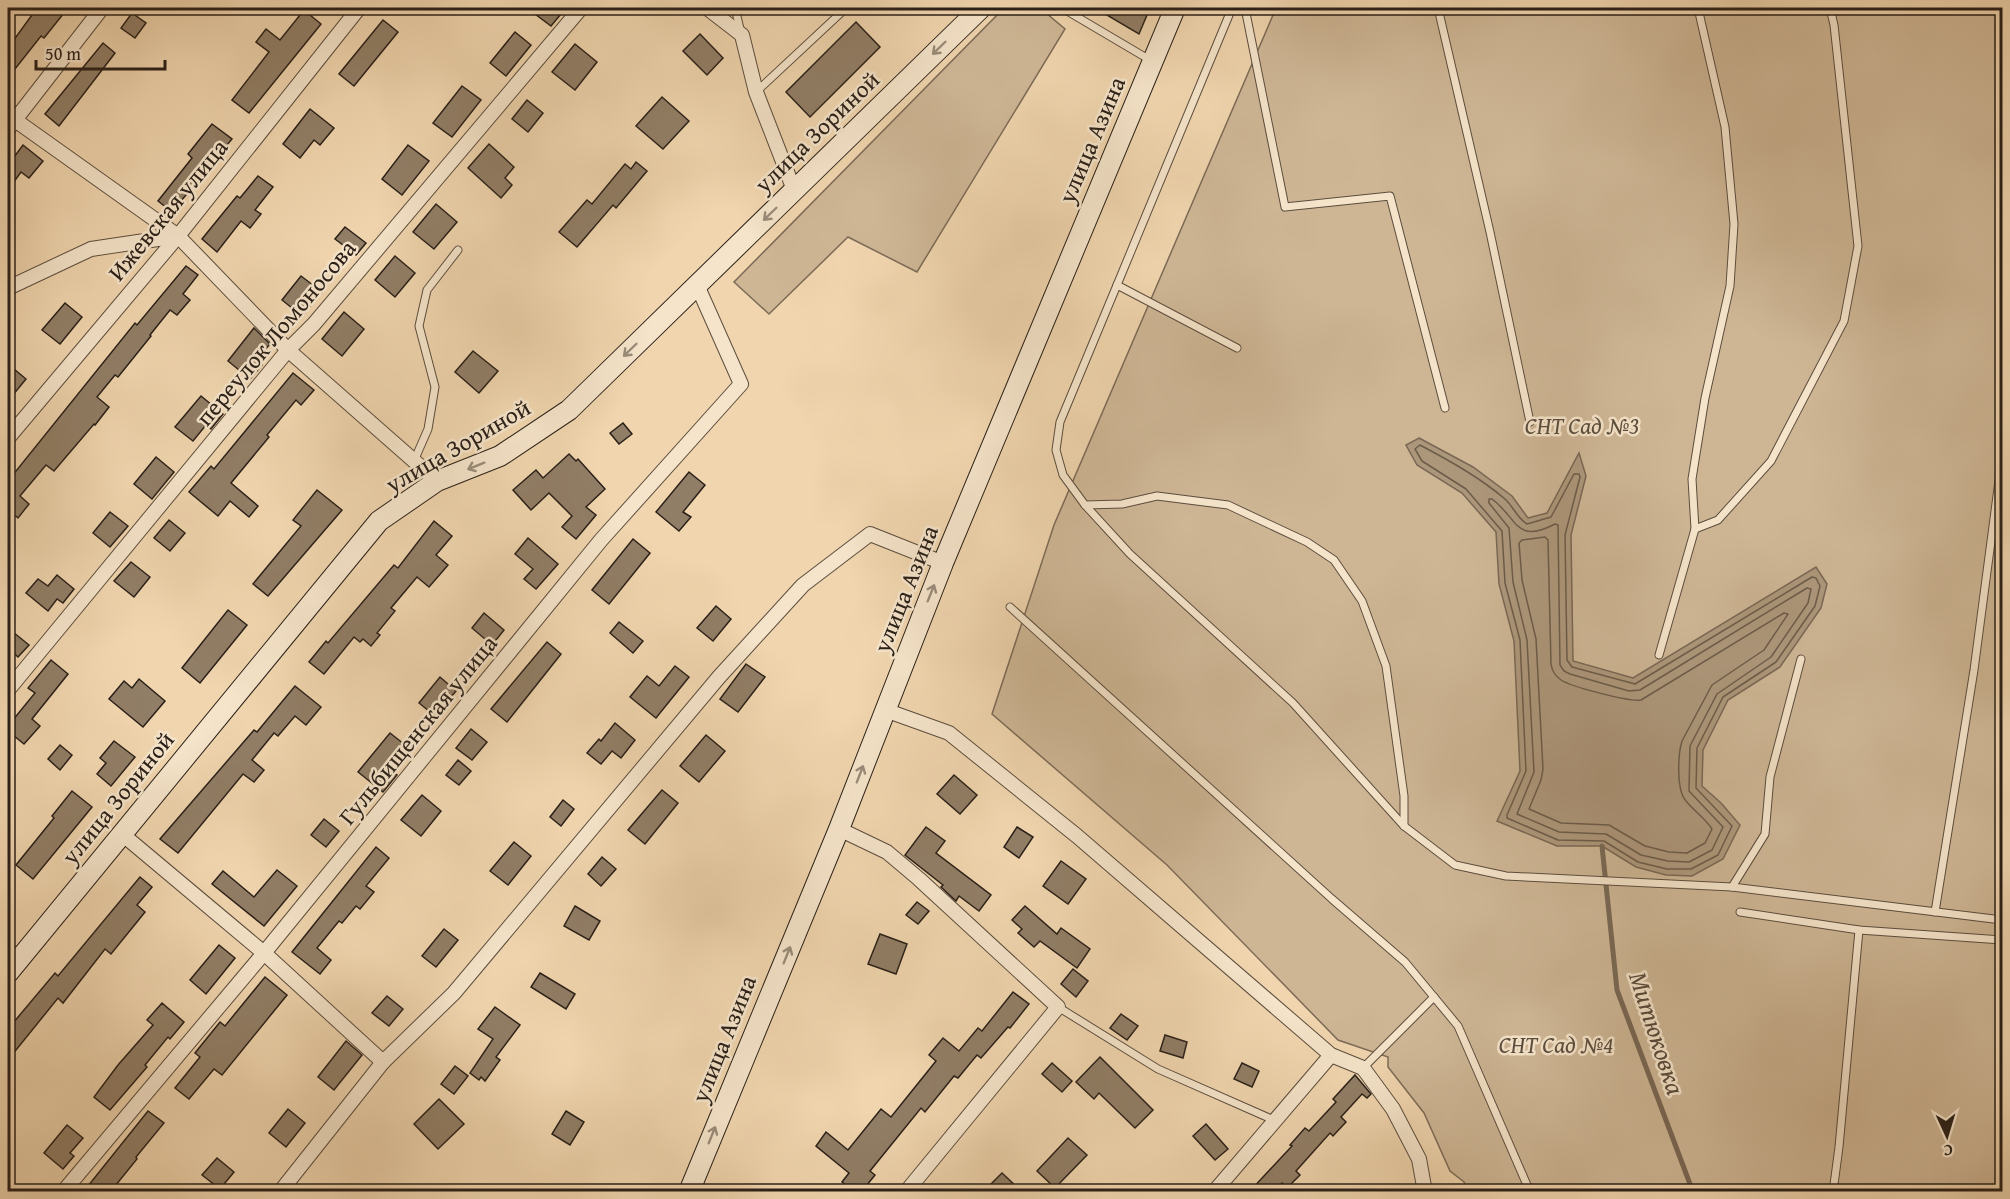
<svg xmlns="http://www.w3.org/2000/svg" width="2010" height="1199" font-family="'Gentium Book Plus',serif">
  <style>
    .green { fill: #ceb695; stroke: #7c6b57; stroke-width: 1.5 }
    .water { fill: #ad977b; stroke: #796754; stroke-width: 1.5 }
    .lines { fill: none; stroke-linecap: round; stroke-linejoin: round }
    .shore { stroke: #6c5c4a; stroke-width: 1.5 }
    .stream { stroke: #796754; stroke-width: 5 }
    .building { fill: #917e66; stroke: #2a2019; stroke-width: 1.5 }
    .lane-casing { stroke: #5c4d3e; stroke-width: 9 }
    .street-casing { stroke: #5c4d3e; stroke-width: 16 }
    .secondary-casing { stroke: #2a2019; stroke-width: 22 }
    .lane { stroke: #f5e4ca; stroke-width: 7 }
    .street { stroke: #f5e4ca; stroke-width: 14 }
    .secondary { stroke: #f5e4ca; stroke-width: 20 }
    .oneway { stroke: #9a8c7a }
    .labels { text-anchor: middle; stroke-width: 5; stroke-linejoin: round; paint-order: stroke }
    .street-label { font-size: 24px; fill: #2a2019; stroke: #f5e4ca }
    .park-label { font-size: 24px; font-style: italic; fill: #5b4d3e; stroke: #f5e4ca }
    .water-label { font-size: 26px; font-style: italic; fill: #584a3b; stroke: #f5e4ca }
  </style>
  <rect width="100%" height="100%" fill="#f0d5ae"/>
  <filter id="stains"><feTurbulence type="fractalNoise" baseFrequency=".00333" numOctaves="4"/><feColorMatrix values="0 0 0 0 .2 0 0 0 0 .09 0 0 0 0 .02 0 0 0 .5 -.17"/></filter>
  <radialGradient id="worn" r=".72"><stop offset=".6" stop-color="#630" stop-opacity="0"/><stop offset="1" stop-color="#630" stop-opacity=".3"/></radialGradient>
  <g class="green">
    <polygon points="1004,8 1040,8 1065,29 917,272 848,237 769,314 734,282"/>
    <polygon points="1276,8 2002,8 2002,1191 1468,1191 1464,1182 1450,1171 1424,1113 1388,1067 1388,1057 1338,1040 1167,865 992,714 1054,525"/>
  </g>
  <polygon class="water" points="1419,438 1473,467 1512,496 1528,518 1547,513 1579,453 1586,476 1571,535 1573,661 1633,678 1816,567 1827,584 1821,608 1780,667 1728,700 1703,750 1702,786 1721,803 1740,825 1723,859 1692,876 1666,875 1636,867 1602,846 1557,846 1497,821 1520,771 1514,641 1499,584 1496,532 1462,493 1417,465 1406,445"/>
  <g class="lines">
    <g class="shore">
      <path d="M1420,445c30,16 59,32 85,54 8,7 12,19 22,25l24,-7 23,-43h5l1,3 -15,58 2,125 5,7 63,17 177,-107 4,1 4,8 -5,20 -39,56 -53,35 -26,51 -1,40 36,38 -14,29 -27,14h-24l-29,-7 -34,-21 -46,-1 -51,-22v-3l19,-44 -6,-131 -15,-57 -3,-52 -36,-42 -44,-28 -7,-12z"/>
      <path d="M1489,499h3c26,19 23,46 63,25l3,1 2,140 4,6 6,3 59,17 11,-1 167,-102 4,1 -3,14 -37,54 -54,37 -27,52 -1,45 34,36 -11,23 -23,12 -21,-1 -27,-6 -35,-21 -47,-2 -42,-18 17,-42 -7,-132 -14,-58 -4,-54 -20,-25z"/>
      <path d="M1545,537l3,3 3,124c1,7 4,12 10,16 11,7 68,22 80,20l143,-87 4,1 -24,36 -52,35 -30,56c-4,13 -6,49 4,60 8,10 19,17 26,28l-7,14 -18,10 -18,-1 -24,-6 -36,-21 -48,-2 -32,-14 12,-29 2,-11 -7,-130 -14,-59 -3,-37 3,-3z"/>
    </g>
    <polyline class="stream" points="1602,846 1617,990 1693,1192"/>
  </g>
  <g class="building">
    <polygon points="37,8 68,8 44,38 41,36 15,69 8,63 8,48"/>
    <polygon points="527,8 566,8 551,26"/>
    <polygon points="1095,8 1150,8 1139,34"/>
    <polygon points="304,10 321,24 249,113 232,100 269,52 256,42 266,29 280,40"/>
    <polygon points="132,13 146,23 135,38 121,28"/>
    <polygon points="383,20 398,32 354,86 339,74"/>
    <polygon points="856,22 880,47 810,117 786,92"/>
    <polygon points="515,32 531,45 506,76 490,63"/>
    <polygon points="700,34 723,58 707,75 683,51"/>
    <polygon points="103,43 115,53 59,126 45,114"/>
    <polygon points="575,44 597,62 575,90 552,72"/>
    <polygon points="462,86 481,100 452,137 433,123"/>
    <polygon points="662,97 689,121 663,149 636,126"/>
    <polygon points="527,100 543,113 528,132 512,119"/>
    <polygon points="310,109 334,128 320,145 314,140 300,158 283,144"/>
    <polygon points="212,124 232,139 172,212 158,201 192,158 188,154"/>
    <polygon points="489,144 514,167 505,178 512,185 501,198 468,168"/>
    <polygon points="23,145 43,161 29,178 21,172 8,190 8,165"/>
    <polygon points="408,145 429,161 402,195 382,179"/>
    <polygon points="636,162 647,171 616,208 613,205 577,247 559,232 587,200 592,204 625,164 631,169"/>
    <polygon points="258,176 273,187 255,210 261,214 250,228 241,221 217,252 202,239 237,196 240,198"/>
    <polygon points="436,204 457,222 434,249 413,232"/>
    <polygon points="345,227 366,243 356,255 335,239"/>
    <polygon points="395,256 415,273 395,297 375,280"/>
    <polygon points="186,266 198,275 183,294 190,300 177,315 170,310 150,335 151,336 118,377 115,375 97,397 109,407 95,425 94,424 54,471 46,465 20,496 29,504 18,518 9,510 8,511 8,481 135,323 137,325"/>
    <polygon points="301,276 322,292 302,316 282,300"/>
    <polygon points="65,303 82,317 60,344 42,330"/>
    <polygon points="344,312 364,329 342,356 322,339"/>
    <polygon points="254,328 270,344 256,360 262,365 250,379 228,361"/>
    <polygon points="473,351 498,371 479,393 455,372"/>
    <polygon points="8,364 26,379 8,401"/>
    <polygon points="293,373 314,390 301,405 296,400 267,435 269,437 231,483 258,506 249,517 230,501 218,516 189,492 211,466 214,469"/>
    <polygon points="201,396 223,414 211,429 206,425 193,441 175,427"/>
    <polygon points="623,423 632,434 619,444 610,433"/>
    <polygon points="569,454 576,461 578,459 605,489 586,507 596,515 576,539 562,527 572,516 549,493 531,510 513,490 536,470 543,478"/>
    <polygon points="156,457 174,472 152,499 134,484"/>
    <polygon points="689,472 705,485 683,512 691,517 679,531 656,512"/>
    <polygon points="317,490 342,510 268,596 253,584 301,526 293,520"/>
    <polygon points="110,512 128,526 110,547 93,533"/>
    <polygon points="169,520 185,533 170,551 154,538"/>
    <polygon points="434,521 452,536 436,555 448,565 429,587 417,577 391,608 395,611 377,633 380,635 371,646 363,639 360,642 354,637 324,674 309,662 326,641 328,643 394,565 398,568"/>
    <polygon points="528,538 558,564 536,589 524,579 533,569 515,554"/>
    <polygon points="633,539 650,553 609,604 592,590"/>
    <polygon points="131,562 150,577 134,597 114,581"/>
    <polygon points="57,575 74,589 63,603 57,599 48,611 26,593 38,579 48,586"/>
    <polygon points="716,606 731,619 713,641 697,628"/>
    <polygon points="228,610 247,625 200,683 182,668"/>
    <polygon points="484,613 504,630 492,645 472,628"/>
    <polygon points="619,622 643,641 633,653 610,633"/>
    <polygon points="8,628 29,645 18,657 8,648"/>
    <polygon points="547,642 561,654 507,722 491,709"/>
    <polygon points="51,660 68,674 32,719 40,726 24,744 8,731 8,726 35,693 28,688"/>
    <polygon points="746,664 765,677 738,712 720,699"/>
    <polygon points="675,666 689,677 656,718 630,697 647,676 659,686"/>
    <polygon points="440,677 456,691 435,716 419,703"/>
    <polygon points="139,679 165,701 143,727 109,699 124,681 132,688"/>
    <polygon points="295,686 321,707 306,725 295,716 278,736 274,733 252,760 264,770 254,782 243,774 178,853 160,839 254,730 257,732"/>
    <polygon points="615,723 635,740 621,758 612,751 601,764 587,753 599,739 601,741"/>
    <polygon points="471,729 487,742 472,760 456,748"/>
    <polygon points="390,733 409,748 390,770 397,775 383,792 358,772"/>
    <polygon points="706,735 725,751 699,782 680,766"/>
    <polygon points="114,741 135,757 111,786 97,774 106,763 100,758"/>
    <polygon points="60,745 72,755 60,770 48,759"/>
    <polygon points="458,760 471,771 459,785 446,775"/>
    <polygon points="954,775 977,795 960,814 937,794"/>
    <polygon points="662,790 678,803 645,844 628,830"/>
    <polygon points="72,791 92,807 33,879 16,865 54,818 52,816"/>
    <polygon points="422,795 441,811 421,836 401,820"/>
    <polygon points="563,800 574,809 561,826 550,817"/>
    <polygon points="324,819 339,831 326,847 311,835"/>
    <polygon points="926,827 945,841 936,853 991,895 979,911 959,896 956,901 941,887 943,885 905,855"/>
    <polygon points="1017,827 1033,837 1019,858 1004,847"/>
    <polygon points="514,842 531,856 508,885 490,871"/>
    <polygon points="376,847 389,858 366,886 374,892 360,909 356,906 342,923 339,921 317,948 331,960 320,974 292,952"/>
    <polygon points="602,857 616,869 601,886 588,874"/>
    <polygon points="1061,861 1086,879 1068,904 1043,886"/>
    <polygon points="277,870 297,886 264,926 212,884 223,871 254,897"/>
    <polygon points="140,877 152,887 137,905 145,912 111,954 105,949 63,1003 58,998 8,1060 8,1029 55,973 58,976"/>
    <polygon points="917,902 929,911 918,924 906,915"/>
    <polygon points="575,906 600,921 589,940 564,926"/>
    <polygon points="1025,906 1057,934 1061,928 1090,949 1077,968 1040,941 1034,947 1018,933 1022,929 1012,920"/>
    <polygon points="444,929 458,940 436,967 422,956"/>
    <polygon points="880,934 907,944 896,974 868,964"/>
    <polygon points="219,945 235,958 206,994 190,980"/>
    <polygon points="1073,969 1088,981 1076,997 1061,984"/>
    <polygon points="540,973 575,994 566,1009 531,987"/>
    <polygon points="265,977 287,995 222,1075 214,1069 189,1099 175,1088 200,1057 195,1053 220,1022 225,1026"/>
    <polygon points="1013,992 1029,1004 1010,1028 1008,1027 981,1058 977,1055 958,1078 954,1076 925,1112 921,1108 870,1171 875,1175 862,1191 853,1191 842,1182 849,1173 816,1146 826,1132 848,1150 881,1109 891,1117 936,1061 929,1055 943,1038 959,1051 978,1028 982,1031"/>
    <polygon points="387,996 403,1009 389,1026 372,1013"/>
    <polygon points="162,1003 184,1022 170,1039 168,1037 145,1065 147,1067 110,1110 94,1097 118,1065 153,1025 147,1020"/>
    <polygon points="495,1007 520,1025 496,1057 500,1060 485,1081 481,1077 479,1080 470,1073 493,1039 478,1029"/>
    <polygon points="1121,1014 1138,1026 1127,1040 1110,1028"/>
    <polygon points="1165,1035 1187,1042 1183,1058 1160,1051"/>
    <polygon points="346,1041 362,1055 334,1090 318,1077"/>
    <polygon points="1100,1057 1153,1110 1135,1128 1099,1093 1094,1099 1076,1082"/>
    <polygon points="1052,1063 1072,1081 1062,1092 1042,1074"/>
    <polygon points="1242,1063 1259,1071 1252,1087 1234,1079"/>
    <polygon points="455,1066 468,1076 454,1094 441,1084"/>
    <polygon points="1355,1075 1371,1094 1367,1098 1362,1094 1341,1117 1346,1122 1333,1136 1330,1133 1296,1171 1300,1175 1287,1188 1282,1183 1274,1191 1250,1191 1292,1146 1290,1145 1305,1128 1309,1131 1336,1102 1333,1099"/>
    <polygon points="439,1099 464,1124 438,1149 414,1124"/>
    <polygon points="288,1109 305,1123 286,1147 269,1133"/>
    <polygon points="148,1111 164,1123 136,1157 137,1159 111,1191 84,1191"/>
    <polygon points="566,1111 584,1122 570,1145 552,1134"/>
    <polygon points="1206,1124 1228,1149 1215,1160 1193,1136"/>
    <polygon points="67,1125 83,1138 70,1153 74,1156 63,1169 44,1153"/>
    <polygon points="1068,1138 1087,1155 1055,1188 1037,1171"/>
    <polygon points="217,1158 234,1172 220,1189 202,1175"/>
    <polygon points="1002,1173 1021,1191 984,1191"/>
  </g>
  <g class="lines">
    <g class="lane-casing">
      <g id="lane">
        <polyline points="735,8 741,33"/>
        <polyline points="1062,8 1150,60"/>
        <polyline points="1232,8 1117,285 1237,348"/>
        <polyline points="1245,8 1285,207 1390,196 1445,408"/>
        <polyline points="1438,8 1490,232 1530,422"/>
        <polyline points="756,92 845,9"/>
        <polyline points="1117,285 1060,422 1056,450 1063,475 1085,505 1130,554 1293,703 1404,826 1455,865 1506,876 1732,887 2002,920"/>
        <polyline points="414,461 428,429 435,387 419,326 427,290 458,250"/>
        <polyline points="1085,505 1122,504 1157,496 1228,505 1307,542 1334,560 1362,601 1386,666 1404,796 1404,826"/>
        <polyline points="1695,529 1692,479 1705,398 1730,286 1734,224 1725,127 1698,8"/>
        <polyline points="1010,607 1332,899 1405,962 1458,1026 1530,1192"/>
        <polyline points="1659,655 1695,529 1718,520 1771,461 1844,321 1858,246 1834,25 1830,8"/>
        <polyline points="1732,887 1765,834 1770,777 1801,659"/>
        <polyline points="1740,912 1859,930 2002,940"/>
        <polyline points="1935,912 1974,670 2002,458"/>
        <polyline points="1058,1007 1158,1069 1276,1121"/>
        <polyline points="1363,1068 1434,997"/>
        <polyline points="1833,1192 1839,1147 1859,930"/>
      </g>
    </g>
    <g class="street-casing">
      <g id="street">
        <polyline points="707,8 742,35 756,92 794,190"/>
        <polyline points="15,120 178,236 288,350 437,481"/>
        <polyline points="8,129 102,8"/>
        <polyline points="8,288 91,249 178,236"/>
        <polyline points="8,438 178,236 359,8"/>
        <polyline points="8,690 288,350 314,324 581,8"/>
        <polyline points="885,710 949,733 1077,836 1331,1055 1363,1068 1393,1109 1419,1159 1425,1192"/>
        <polyline points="839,829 887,852 919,879 1058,1007 906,1192"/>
        <polyline points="122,834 264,953 383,1062"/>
        <polyline points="63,1192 264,953 601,540 741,384 697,285"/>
        <polyline points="280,1192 383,1062 454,993 719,677 803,585 870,534 943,563"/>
        <polyline points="1214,1192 1331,1055"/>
      </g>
    </g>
    <g class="secondary-casing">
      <g id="secondary">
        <polyline points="8,973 379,521 437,481 500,456 569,410 981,8"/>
        <polyline points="689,1192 839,829 943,563 1175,8"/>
      </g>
    </g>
    <use href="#lane" class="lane"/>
    <use href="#street" class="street"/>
    <use href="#secondary" class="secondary"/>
  </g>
  <defs><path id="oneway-shaft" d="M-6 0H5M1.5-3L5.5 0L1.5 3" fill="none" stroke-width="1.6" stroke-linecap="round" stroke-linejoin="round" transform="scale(1.5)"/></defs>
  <g class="oneway">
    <use href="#oneway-shaft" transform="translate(939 48) rotate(136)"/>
    <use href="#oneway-shaft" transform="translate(770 214) rotate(136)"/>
    <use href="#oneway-shaft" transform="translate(630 350) rotate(136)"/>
    <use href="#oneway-shaft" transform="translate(476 466) rotate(158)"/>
    <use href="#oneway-shaft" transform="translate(931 593) rotate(-68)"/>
    <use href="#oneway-shaft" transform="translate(860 774) rotate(-69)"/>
    <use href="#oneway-shaft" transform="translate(787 955) rotate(-68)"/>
    <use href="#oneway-shaft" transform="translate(712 1135) rotate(-68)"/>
  </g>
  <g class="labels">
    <g class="street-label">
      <text transform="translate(817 132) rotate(-44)" y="8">улица Зориной</text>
      <text transform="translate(1092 140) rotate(-67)" y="8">улица Азина</text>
      <text transform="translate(168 210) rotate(-51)" y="8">Ижевская улица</text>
      <text transform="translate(276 333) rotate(-50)" y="8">переулок Ломоносова</text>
      <text transform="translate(458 446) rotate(-30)" y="8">улица Зориной</text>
      <text transform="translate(906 589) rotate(-68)" y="8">улица Азина</text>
      <text transform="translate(418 730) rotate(-51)" y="8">Гульбищенская улица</text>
      <text transform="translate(118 798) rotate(-51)" y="8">улица Зориной</text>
      <text transform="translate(724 1039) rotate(-68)" y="8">улица Азина</text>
    </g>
    <g class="park-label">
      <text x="1582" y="434">СНТ Сад №3</text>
      <text x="1556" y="1053">СНТ Сад №4</text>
    </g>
    <g class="water-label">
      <text transform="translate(1657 1033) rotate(72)" y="9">Митюковка</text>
    </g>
  </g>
  <rect width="2010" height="1199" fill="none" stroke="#f0d5ae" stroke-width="30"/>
  <rect x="9" y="9" width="1992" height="1181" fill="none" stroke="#2a2019" stroke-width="3"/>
  <rect x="15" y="15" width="1980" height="1169" fill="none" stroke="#2a2019" stroke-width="1.5"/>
  <g transform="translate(1947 1136) rotate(176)" stroke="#f5e4ca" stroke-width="4.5" paint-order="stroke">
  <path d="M0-4.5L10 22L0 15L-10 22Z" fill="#2a2019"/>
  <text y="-9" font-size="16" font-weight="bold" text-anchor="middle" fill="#2a2019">С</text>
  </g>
  <path d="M36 60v9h129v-9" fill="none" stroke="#2a2019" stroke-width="3"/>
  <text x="45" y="60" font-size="18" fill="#2a2019" stroke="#f5e4ca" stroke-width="4.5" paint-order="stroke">50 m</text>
  <rect width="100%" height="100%" filter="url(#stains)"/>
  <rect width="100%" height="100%" fill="url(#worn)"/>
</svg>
